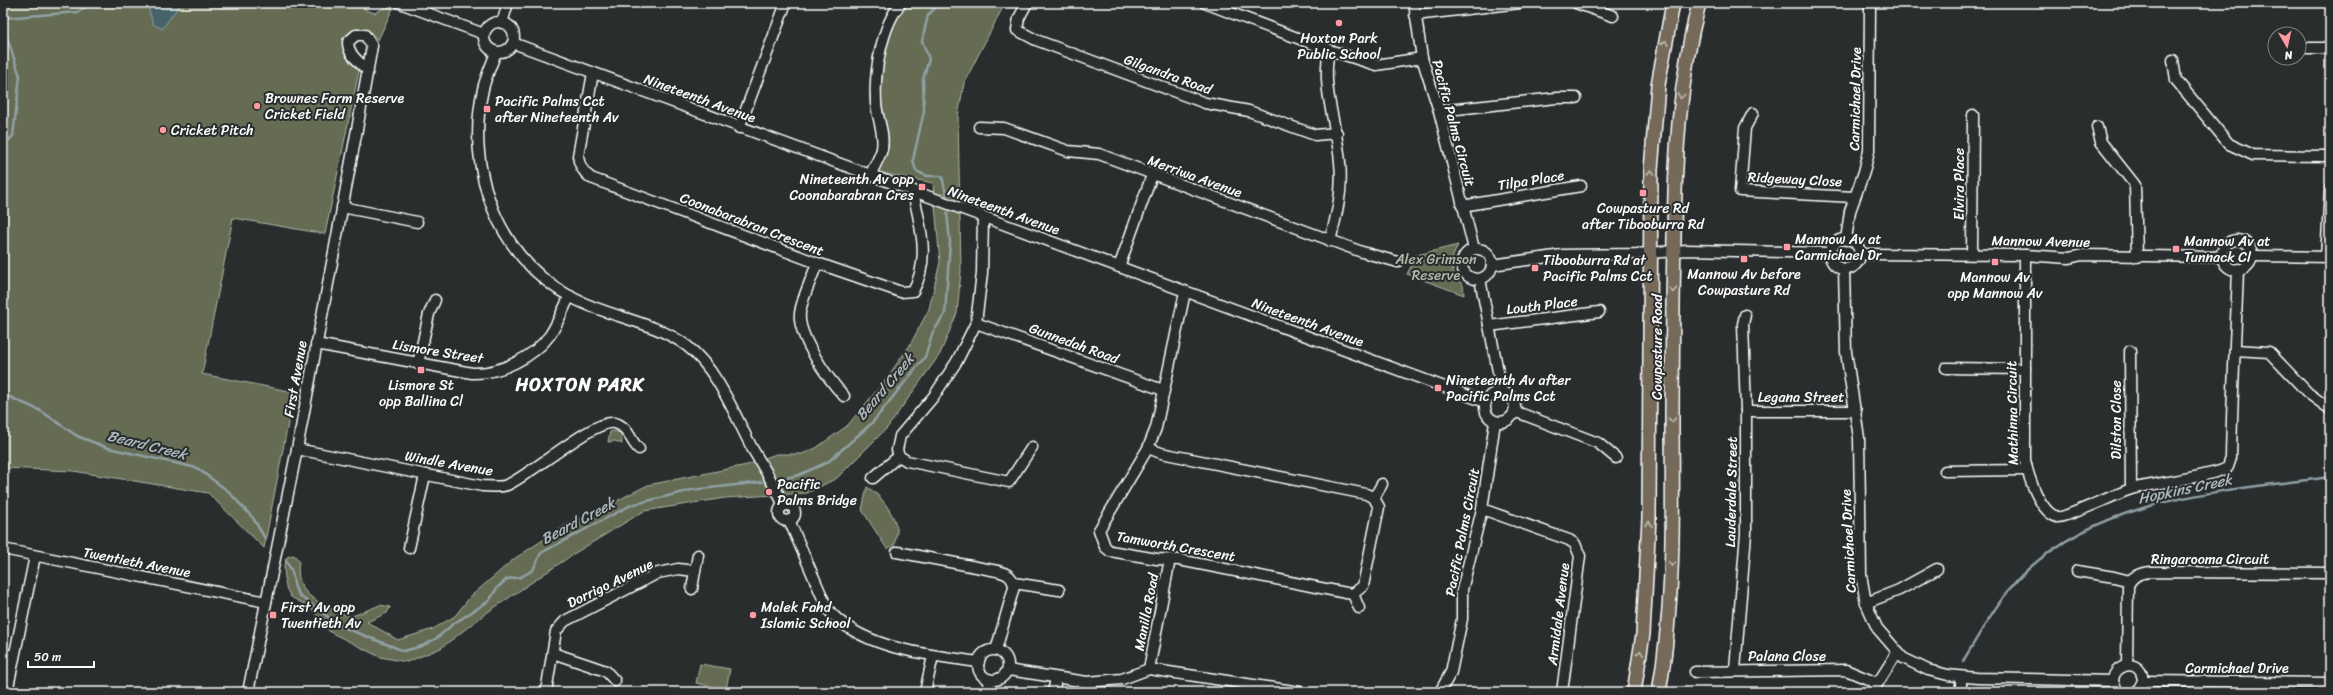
<svg xmlns="http://www.w3.org/2000/svg" width="2333" height="695" font-family="Sriracha,sans-serif">
  <style>
    .green { fill: #656c52; stroke: #b2b6a8 }
    .water { fill: #46636a; stroke: #90a1a6 }
    .lines { fill: none; stroke-linecap: round; stroke-linejoin: round }
    .stream { stroke: #90a1a6; stroke-width: 2.5 }
    .minor-casing { stroke: #fff; stroke-width: 13 }
    .major-casing { stroke: #fff; stroke-width: 16 }
    .minor { stroke: #2a2d2e; stroke-width: 10 }
    .major { stroke: #746a5a; stroke-width: 13 }
    .oneway { stroke: #c0bcb5 }
    .poi-dot { fill: #ff9aa2; stroke: #2a2d2e; stroke-width: 1.5 }
    .labels { text-anchor: middle; stroke-width: 4; stroke-linejoin: round; paint-order: stroke }
    .poi-label { font-size: 14px; fill: #fff; stroke: #2a2d2e; text-anchor: start }
    .street-label { font-size: 14px; fill: #fff; stroke: #2a2d2e }
    .park-label { font-size: 14px; fill: #b2b6a8; stroke: #2a2d2e }
    .water-label { font-size: 15px; font-style: italic; fill: #acb9bc; stroke: #2a2d2e }
    .district-label { font-size: 18px; font-weight: bold; letter-spacing: 1px; fill: #fff; stroke: #2a2d2e }
  </style>
  <rect width="100%" height="100%" fill="#2a2d2e"/>
  <filter id="ink" filterUnits="userSpaceOnUse"><feTurbulence type="fractalNoise" baseFrequency=".025" numOctaves="2"/><feDisplacementMap in="SourceGraphic" scale="8" xChannelSelector="R" yChannelSelector="G"/><feConvolveMatrix kernelMatrix="1 2 1 2 8 2 1 2 1" color-interpolation-filters="sRGB"/></filter>
  <g filter="url(#ink)">
    <g class="green">
      <path d="M3,3h358v3l7,5 7,2 10,-6 8,1 -15,32c-11,-12 -20,-11 -33,-3 -5,17 3,22 14,34l-34,163 -92,-16 -31,156 92,18 -30,156 -56,-55 -135,-22 -70,-3z"/>
      <path d="M903,3h102l-41,80 -6,33 3,155 -4,42 -17,41 -53,74 -50,50 -30,15 -82,5 -81,13 -69,42 -90,61 -44,34 -34,14 -27,-5 -50,-25 -19,-24 -20,-11 -5,-9 -2,-20 3,-11 7,-2 5,6c-6,37 24,42 51,56l30,-12 10,2 -3,6 -20,9 31,18 35,-11 22,-13 15,-19 44,-38 52,-34 38,-17 24,-13 20,-10 99,-20 29,-11h26l14,-6 31,-22 37,-44 26,-37 19,-36 11,-47 -7,-79 -56,-11 -2,-19 3,-14 -5,-49 17,-71z"/>
      <polygon points="1458,245 1453,256 1452,267 1455,277 1463,285 1464,295 1407,274 1413,263 1413,256"/>
      <polygon points="612,431 621,433 622,444 615,441 608,442 610,432"/>
      <path d="M867,487c13,7 26,25 30,41 1,4 -2,11 -2,16l-8,5 -25,-39z"/>
      <polygon points="700,664 730,669 726,689 696,683"/>
    </g>
    <polygon class="water" points="147,3 181,3 162,29 153,24"/>
    <g class="lines">
      <g class="stream">
        <polyline points="940,3 928,15 922,41 929,59 923,79 924,111 913,160 916,171 927,176 942,176 947,199"/>
        <polyline points="3,18 78,12 92,3"/>
        <polyline points="3,26 20,76 13,136 3,146"/>
        <polyline points="3,394 41,411 77,436 108,448 197,468 228,491 253,518 266,540"/>
        <polyline points="777,480 799,475 828,462 872,423 925,357 933,332 945,314 950,242 947,213"/>
        <polyline points="286,560 292,572 295,588 300,596 340,626 404,651 422,646 437,638 453,624 489,601 497,588 507,579 521,577 533,570 541,553 631,505 692,490 762,482"/>
        <path d="M1963,661c18,-29 36,-63 60,-87 80,-78 203,-83 307,-97"/>
        <polyline points="1946,692 1948,689"/>
      </g>
      <g class="minor-casing">
        <g id="minor">
          <polyline points="400,3 484,34"/>
          <polyline points="1027,3 1019,18 1017,30 1036,40 1205,103 1249,111 1315,135 1337,133"/>
          <polyline points="1205,3 1329,50 1376,65 1422,58"/>
          <polyline points="1414,3 1422,58 1439,111 1474,249"/>
          <polyline points="1576,3 1613,16"/>
          <polyline points="1415,15 1520,3"/>
          <circle cx="499" cy="37" r="15"/>
          <polyline points="502,23 508,3"/>
          <polyline points="513,43 1485,402"/>
          <polyline points="2299,48 2330,48"/>
          <path d="M1329,50c-8,39 8,74 11,112 3,28 -3,52 -10,79"/>
          <path d="M496,52c-4,12 -10,24 -13,37 -18,80 14,168 88,208 36,20 83,24 116,49 31,24 47,68 65,102 11,19 23,37 32,58"/>
          <polyline points="2173,60 2176,80 2229,144 2253,155 2326,156 2330,158"/>
          <path d="M593,73l-15,83c1,10 5,16 13,22l226,85 84,29 12,-1c18,-32 7,-66 0,-99"/>
          <polyline points="1439,111 1556,98 1576,98"/>
          <polyline points="1753,113 1745,128 1740,191 1854,197"/>
          <polyline points="979,127 1004,128 1068,151 1099,154 1362,252 1398,262"/>
          <polyline points="2097,127 2101,142 2135,185 2137,257"/>
          <polyline points="739,128 786,3"/>
          <path d="M871,174c3,-8 9,-17 11,-25 3,-16 -5,-31 -6,-46 -2,-30 5,-76 25,-100"/>
          <polyline points="1462,206 1581,186"/>
          <polyline points="342,207 417,222"/>
          <polyline points="983,217 982,273 976,323 957,361 934,396 900,436 897,450 899,456 907,461 1009,482 1032,447"/>
          <circle cx="1845" cy="254" r="15"/>
          <polyline points="1846,240 1850,211 1864,172 1869,151 1870,3"/>
          <circle cx="2237" cy="255" r="15"/>
          <circle cx="1477" cy="264" r="15"/>
          <polyline points="1860,254 2025,255 2069,258 2082,255 2211,257 2222,256"/>
          <polyline points="1972,254 1973,115"/>
          <path d="M2025,255v205c3,16 15,52 32,57 7,2 61,-24 74,-28 18,-5 89,-14 97,-22l3,-9c1,-63 5,-126 7,-189"/>
          <polyline points="2252,256 2330,257"/>
          <polyline points="2326,257 2330,189"/>
          <path d="M817,263c-5,16 -15,34 -17,50 -3,23 29,67 44,83"/>
          <polyline points="1492,265 1562,255 1637,254 1687,250 1830,253"/>
          <polyline points="1119,267 1152,175"/>
          <polyline points="1844,269 1846,352 1859,438 1861,575 1866,603 1877,628 1903,658 1928,670 1948,675 1977,678 2113,681"/>
          <polyline points="1480,279 1502,392"/>
          <polyline points="976,323 1163,390"/>
          <polyline points="1489,326 1599,312"/>
          <path d="M316,344l156,29c27,1 61,-15 78,-38 8,-12 13,-26 20,-39"/>
          <polyline points="2235,350 2269,352 2308,393 2330,409"/>
          <polyline points="2130,351 2131,489"/>
          <polyline points="418,364 429,314 435,300"/>
          <polyline points="1946,368 2025,369"/>
          <circle cx="1500" cy="407" r="15"/>
          <polyline points="1514,411 1598,443 1616,458"/>
          <polyline points="1746,411 1856,411"/>
          <polyline points="1148,448 1161,453 1366,494 1374,498 1379,507 1363,586 1353,594 1346,593 1179,560 1157,559 1110,551 1105,547 1099,530 1148,448 1156,428 1185,292"/>
          <path d="M297,449l185,37c7,0 18,2 25,-1 24,-10 88,-67 108,-62 14,4 15,18 24,26"/>
          <polyline points="1945,471 2027,470"/>
          <polyline points="873,478 899,456"/>
          <polyline points="1374,498 1382,484"/>
          <circle cx="787" cy="513" r="8"/>
          <polyline points="1482,509 1569,540 1575,544 1580,556 1562,692"/>
          <path d="M789,520l38,88c31,41 104,47 152,54"/>
          <polyline points="409,548 425,475"/>
          <polyline points="3,549 266,602"/>
          <path d="M897,552l95,18c11,2 21,4 22,17l-18,63"/>
          <polyline points="2077,571 2114,577 2130,581"/>
          <polyline points="1014,583 1059,590"/>
          <polyline points="692,589 695,571"/>
          <polyline points="1353,594 1359,608"/>
          <polyline points="1866,603 1899,590 1937,569"/>
          <circle cx="993" cy="665" r="15"/>
          <polyline points="553,653 606,671 615,681"/>
          <polyline points="3,654 14,656"/>
          <path d="M2127,665l1,-79c3,-10 12,-13 22,-14l180,1"/>
          <polyline points="1149,669 1170,559"/>
          <polyline points="1008,670 1087,682 1122,679 1149,669 1300,692"/>
          <polyline points="1735,670 1746,533 1746,411 1743,324 1745,315"/>
          <polyline points="1695,672 1846,670 1877,683"/>
          <polyline points="1961,678 1961,692"/>
          <polyline points="2143,681 2330,683"/>
          <polyline points="7,692 35,556"/>
          <path d="M248,692l49,-243 61,-325 14,-78 -7,-11h-9l-8,7c0,13 11,19 20,29"/>
          <polyline points="546,692 556,631 565,621 658,573 678,569 695,571 698,555"/>
          <polyline points="925,692 933,656"/>
          <polyline points="987,692 989,680"/>
          <polyline points="1053,692 1056,679"/>
          <polyline points="1440,692 1451,672 1462,619 1462,590 1482,509 1495,422"/>
          <polyline points="1872,692 1897,653"/>
          <path d="M2119,692c-21,-21 22,-42 24,-11l-6,11"/>
        </g>
      </g>
      <g class="major-casing">
        <g id="major">
          <polyline points="1634,692 1643,634 1649,518 1651,170 1658,85 1673,3"/>
          <path d="M1659,692c15,-87 14,-176 13,-263 0,-64 1,-128 2,-192 1,-79 5,-157 25,-234"/>
        </g>
      </g>
      <use href="#minor" class="minor"/>
      <use href="#major" class="major"/>
    </g>
    <defs><path id="oneway-chevron" d="M-2-3.5L2.5 0L-2 3.5" fill="none" stroke-width="1.6" stroke-linecap="round" stroke-linejoin="round"/></defs>
    <g class="oneway">
      <use href="#oneway-chevron" transform="translate(1665 43) rotate(-81)"/>
      <use href="#oneway-chevron" transform="translate(1681 96) rotate(98)"/>
      <use href="#oneway-chevron" transform="translate(1651 172) rotate(-88)"/>
      <use href="#oneway-chevron" transform="translate(1673 290) rotate(91)"/>
      <use href="#oneway-chevron" transform="translate(1672 420) rotate(90)"/>
      <use href="#oneway-chevron" transform="translate(1649 524) rotate(-87)"/>
      <use href="#oneway-chevron" transform="translate(1672 564) rotate(94)"/>
      <use href="#oneway-chevron" transform="translate(1640 653) rotate(-82)"/>
    </g>
  </g>
  <g class="poi-dot">
    <circle cx="1339" cy="23" r="4"/>
    <circle cx="257" cy="106" r="4"/>
    <rect x="483" y="105" width="8" height="8" rx="2"/>
    <circle cx="163" cy="130" r="4"/>
    <rect x="918" y="183" width="8" height="8" rx="2"/>
    <rect x="1639" y="189" width="8" height="8" rx="2"/>
    <rect x="1783" y="243" width="8" height="8" rx="2"/>
    <rect x="2172" y="245" width="8" height="8" rx="2"/>
    <rect x="1740" y="255" width="8" height="8" rx="2"/>
    <rect x="1991" y="258" width="8" height="8" rx="2"/>
    <rect x="1531" y="264" width="8" height="8" rx="2"/>
    <rect x="417" y="366" width="8" height="8" rx="2"/>
    <rect x="1434" y="384" width="8" height="8" rx="2"/>
    <circle cx="769" cy="492" r="4"/>
    <rect x="269" y="611" width="8" height="8" rx="2"/>
    <circle cx="753" cy="615" r="4"/>
  </g>
  <g class="labels">
    <g class="poi-label">
      <text x="1339" y="43" text-anchor="middle">Hoxton Park<tspan x="1339" dy="16">Public School</tspan></text>
      <text x="265" y="103">Brownes Farm Reserve<tspan x="265" dy="16">Cricket Field</tspan></text>
      <text x="495" y="106">Pacific Palms Cct<tspan x="495" dy="16">after Nineteenth Av</tspan></text>
      <text x="171" y="135">Cricket Pitch</text>
      <text x="914" y="184" text-anchor="end">Nineteenth Av opp<tspan x="914" dy="16">Coonabarabran Cres</tspan></text>
      <text x="1643" y="213" text-anchor="middle">Cowpasture Rd<tspan x="1643" dy="16">after Tibooburra Rd</tspan></text>
      <text x="1795" y="244">Mannow Av at<tspan x="1795" dy="16">Carmichael Dr</tspan></text>
      <text x="2184" y="246">Mannow Av at<tspan x="2184" dy="16">Tunnack Cl</tspan></text>
      <text x="1543" y="265">Tibooburra Rd at<tspan x="1543" dy="16">Pacific Palms Cct</tspan></text>
      <text x="1744" y="279" text-anchor="middle">Mannow Av before<tspan x="1744" dy="16">Cowpasture Rd</tspan></text>
      <text x="1995" y="282" text-anchor="middle">Mannow Av<tspan x="1995" dy="16">opp Mannow Av</tspan></text>
      <text x="1446" y="385">Nineteenth Av after<tspan x="1446" dy="16">Pacific Palms Cct</tspan></text>
      <text x="421" y="390" text-anchor="middle">Lismore St<tspan x="421" dy="16">opp Ballina Cl</tspan></text>
      <text x="777" y="489">Pacific<tspan x="777" dy="16">Palms Bridge</tspan></text>
      <text x="281" y="612">First Av opp<tspan x="281" dy="16">Twentieth Av</tspan></text>
      <text x="761" y="612">Malek Fahd<tspan x="761" dy="16">Islamic School</tspan></text>
    </g>
    <g class="street-label">
      <text transform="translate(1168 74) rotate(20)" y="5">Gilgandra Road</text>
      <text transform="translate(700 98) rotate(20)" y="5">Nineteenth Avenue</text>
      <text transform="translate(1855 99) rotate(-89)" y="5">Carmichael Drive</text>
      <text transform="translate(1454 123) rotate(75)" y="5">Pacific Palms Circuit</text>
      <text transform="translate(1195 176) rotate(20)" y="5">Merriwa Avenue</text>
      <text transform="translate(1795 179) rotate(3)" y="5">Ridgeway Close</text>
      <text transform="translate(1531 180) rotate(-9)" y="5">Tilpa Place</text>
      <text transform="translate(1959 184) rotate(-90)" y="5">Elvira Place</text>
      <text transform="translate(1004 210) rotate(20)" y="5">Nineteenth Avenue</text>
      <text transform="translate(752 224) rotate(21)" y="5">Coonabarabran Crescent</text>
      <text transform="translate(2041 241) rotate(1)" y="5">Mannow Avenue</text>
      <text transform="translate(1542 305) rotate(-7)" y="5">Louth Place</text>
      <text transform="translate(1308 322) rotate(20)" y="5">Nineteenth Avenue</text>
      <text transform="translate(1074 343) rotate(20)" y="5">Gunnedah Road</text>
      <text transform="translate(1657 347) rotate(-90)" y="5">Cowpasture Road</text>
      <text transform="translate(438 351) rotate(9)" y="5">Lismore Street</text>
      <text transform="translate(295 379) rotate(-80)" y="5">First Avenue</text>
      <text x="1801" y="402">Legana Street</text>
      <text transform="translate(2012 413) rotate(-91)" y="5">Mathinna Circuit</text>
      <text transform="translate(2116 420) rotate(-90)" y="5">Dilston Close</text>
      <text transform="translate(449 463) rotate(10)" y="5">Windle Avenue</text>
      <text transform="translate(1731 492) rotate(-89)" y="5">Lauderdale Street</text>
      <text transform="translate(1462 532) rotate(-79)" y="5">Pacific Palms Circuit</text>
      <text transform="translate(1848 541) rotate(-93)" y="5">Carmichael Drive</text>
      <text transform="translate(1176 546) rotate(10)" y="5">Tamworth Crescent</text>
      <text x="2210" y="564">Ringarooma Circuit</text>
      <text transform="translate(137 562) rotate(11)" y="5">Twentieth Avenue</text>
      <text transform="translate(610 583) rotate(-26)" y="5">Dorrigo Avenue</text>
      <text transform="translate(1146 612) rotate(-79)" y="5">Manilla Road</text>
      <text transform="translate(1558 614) rotate(-83)" y="5">Armidale Avenue</text>
      <text x="1787" y="661">Palana Close</text>
      <text x="2237" y="673">Carmichael Drive</text>
    </g>
    <g class="park-label">
      <text x="1436" y="264">Alex Grimson<tspan x="1436" dy="16">Reserve</tspan></text>
    </g>
    <g class="water-label">
      <text transform="translate(885 387) rotate(-50)" y="5">Beard Creek</text>
      <text transform="translate(147 445) rotate(14)" y="5">Beard Creek</text>
      <text transform="translate(2185 489) rotate(-12)" y="5">Hopkins Creek</text>
      <text transform="translate(578 521) rotate(-28)" y="5">Beard Creek</text>
    </g>
    <g class="district-label">
      <text x="580" y="391">HOXTON PARK</text>
    </g>
  </g>
  <rect width="2333" height="695" fill="none" stroke="#2a2d2e" stroke-width="16"/>
  <rect x="8" y="8" width="2317" height="679" fill="none" stroke="#fff" stroke-width="1.5" filter="url(#ink)"/>
  <g transform="translate(2287 46) rotate(171)"><circle r="19" fill="#2a2d2e" stroke="#7f8182"/>
  <path d="M0-3L7 15L0 10L-7 15Z" fill="#ff9aa2"/>
  <text y="-6" font-size="11" font-weight="bold" text-anchor="middle" fill="#ffffff">N</text>
  </g>
  <path d="M28 661v6h66v-6" fill="none" stroke="#ffffff" stroke-width="2"/>
  <text x="34" y="661" font-size="12" fill="#ffffff" stroke="#2a2d2e" stroke-width="3" paint-order="stroke">50 m</text>
</svg>
